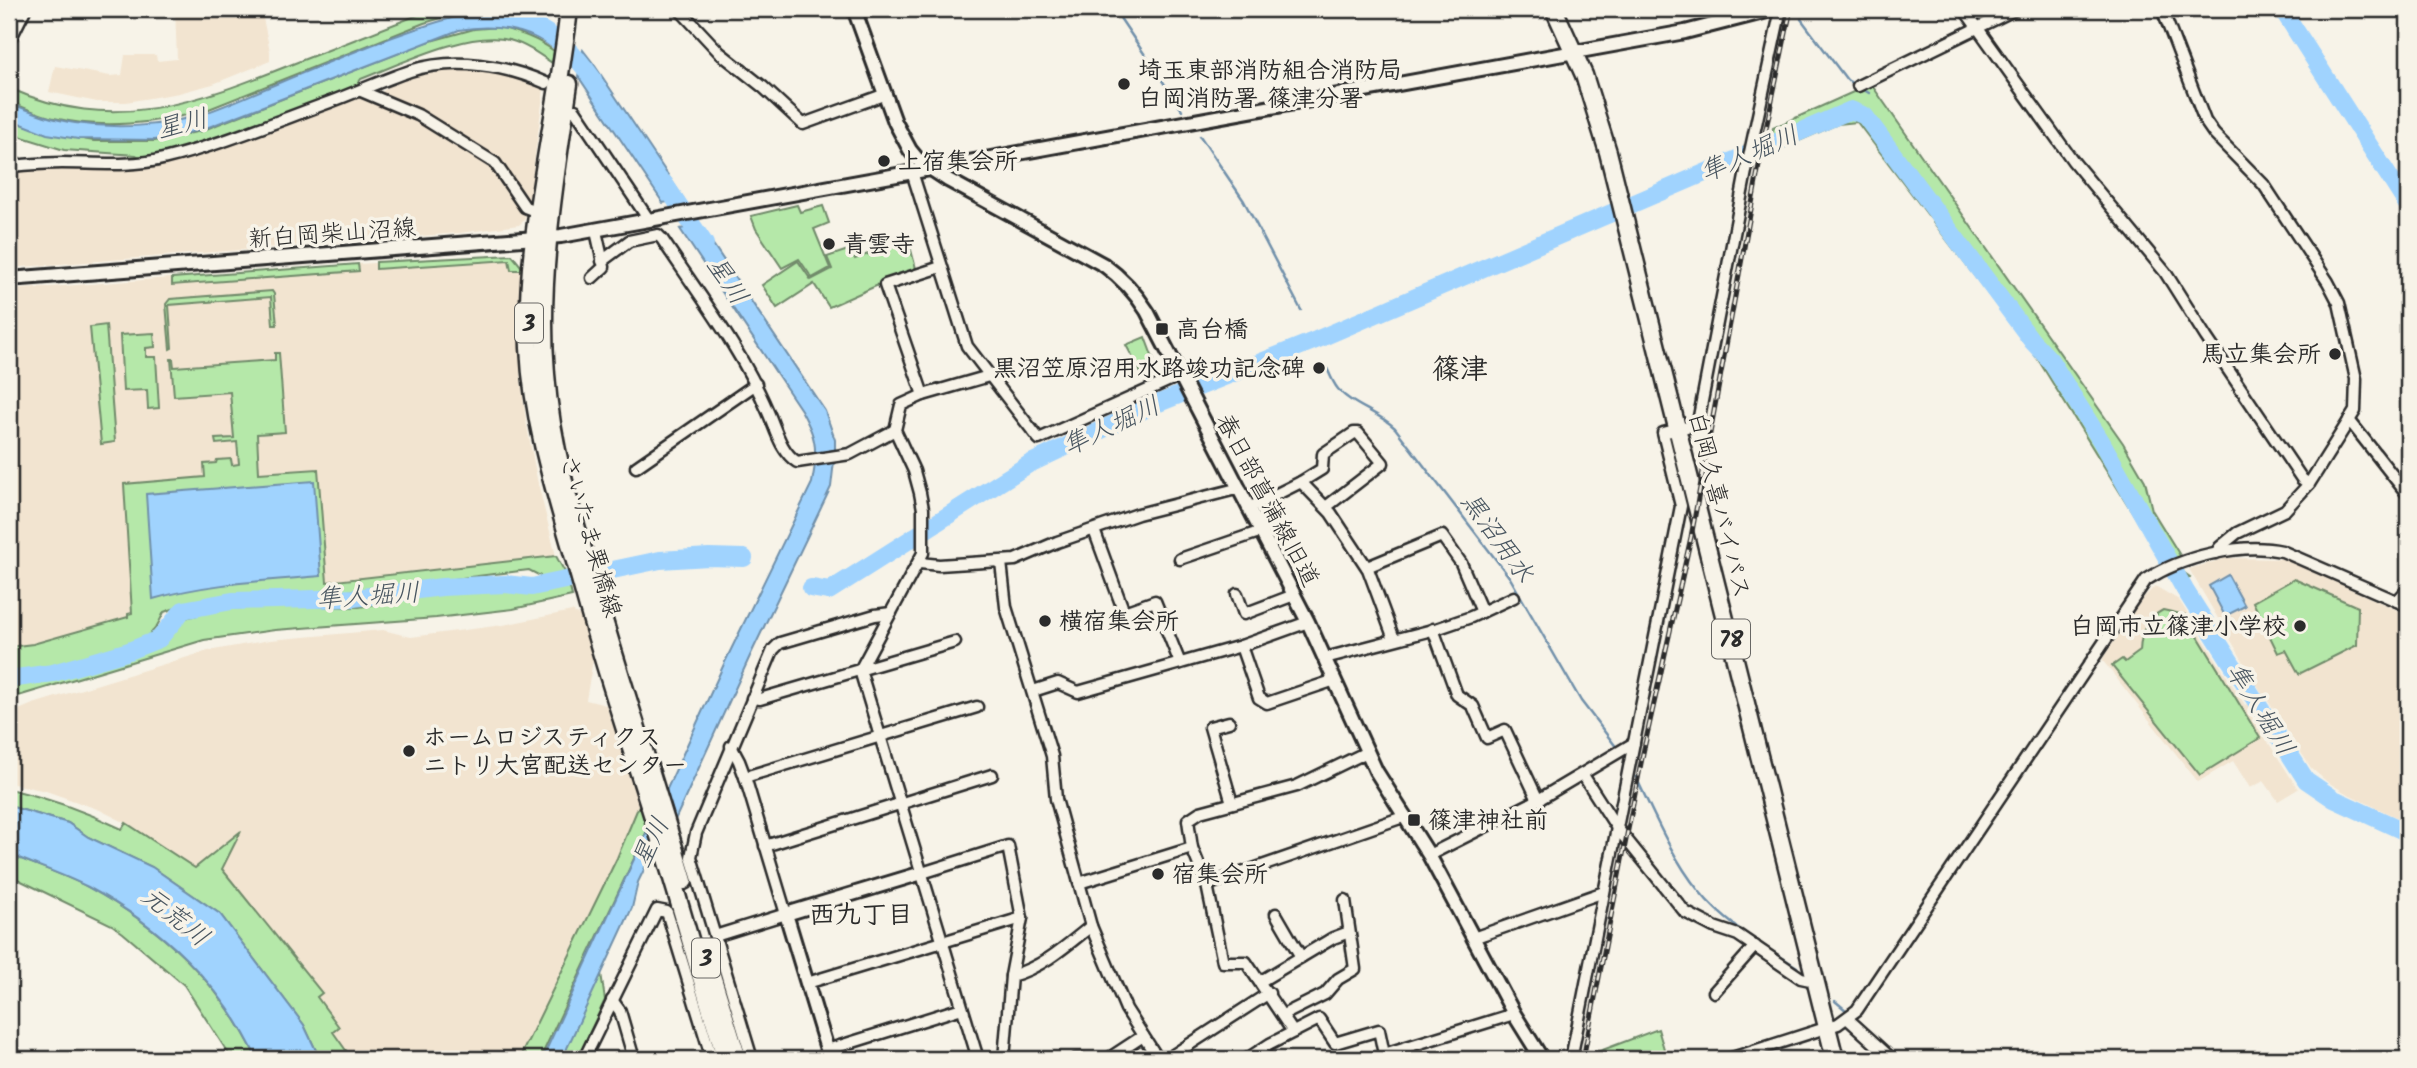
<svg xmlns="http://www.w3.org/2000/svg" width="2417" height="1068" font-family="Kalam,'Klee One',sans-serif">
  <style>
    .built { fill: #f2e4d0 }
    .green { fill: #b5e8a9; stroke: #708a6a; stroke-width: 2 }
    .water { fill: #a0d3fe; stroke: #7190aa; stroke-width: 2 }
    .lines { fill: none; stroke-linecap: round; stroke-linejoin: round }
    .stream { stroke: #7190aa; stroke-width: 2.5 }
    .river { stroke: #a0d3fe; stroke-width: 18 }
    .minor-casing { stroke: #2b2b2b; stroke-width: 15 }
    .tertiary-casing { stroke: #2b2b2b; stroke-width: 18 }
    .primary-casing { stroke: #2b2b2b; stroke-width: 21 }
    .minor { stroke: #f7f3e8; stroke-width: 10 }
    .tertiary { stroke: #f7f3e8; stroke-width: 12 }
    .primary { stroke: #f7f3e8; stroke-width: 16 }
    .rail-casing { stroke: #2b2b2b; stroke-width: 5 }
    .rail { stroke: #f7f3e8; stroke-width: 2.5; stroke-dasharray: 8; stroke-linecap: butt }
    .poi-dot { fill: #2b2b2b; stroke: #f7f3e8; stroke-width: 2.5 }
    .labels { text-anchor: middle; stroke-width: 7; stroke-linejoin: round; paint-order: stroke }
    .shield { fill: #f7f3e8; stroke: #686764; stroke-width: 2 }
    .shield-label { font-size: 23px; font-weight: bold; fill: #2b2b2b }
    .poi-label { font-size: 24px; font-weight: bold; fill: #2b2b2b; stroke: #f7f3e8; text-anchor: start }
    .street-label { font-size: 24px; fill: #2b2b2b; stroke: #f7f3e8 }
    .water-label { font-size: 26px; font-style: italic; fill: #485560; stroke: #f7f3e8 }
    .neighbourhood-label { font-size: 26px; font-weight: bold; fill: #2b2b2b; stroke: #f7f3e8 }
    .quarter-label { font-size: 28px; font-weight: bold; fill: #2b2b2b; stroke: #f7f3e8 }
  </style>
  <rect width="100%" height="100%" fill="#f7f3e8"/>
  <filter id="ink" filterUnits="userSpaceOnUse"><feTurbulence type="fractalNoise" baseFrequency=".0143" numOctaves="2"/><feDisplacementMap in="SourceGraphic" scale="14" xChannelSelector="R" yChannelSelector="G"/><feConvolveMatrix kernelMatrix="1 2 1 2 8 2 1 2 1" color-interpolation-filters="sRGB"/></filter>
  <g filter="url(#ink)">
    <g class="built">
      <polygon points="175,9 261,9 270,51 270,61 213,84 179,93 126,102 97,102 49,92 55,66 110,76 122,75 125,55 156,55 157,61 177,59"/>
      <polygon points="460,67 510,74 539,84 544,88 529,201 525,219 519,225 460,233 9,268 9,171 65,167 115,169 183,160 355,97 382,92 395,80 417,73"/>
      <polygon points="512,255 521,266 520,372 526,421 537,479 556,556 326,582 227,588 33,644 9,647 9,290 358,264"/>
      <polygon points="2227,558 2284,559 2408,615 2408,823 2346,793 2326,781 2311,768 2266,698 2247,709 2298,789 2278,801 2264,781 2250,788 2233,761 2198,782 2103,661 2103,658 2143,598 2155,586 2179,600 2245,705 2263,695 2189,569"/>
      <polygon points="572,611 582,617 593,660 586,700 606,705 640,803 617,858 519,1059 340,1059 207,877 126,823 100,810 46,791 9,783 9,717 16,711 33,704 161,665 208,651 270,640 383,630 411,637 503,625"/>
    </g>
    <g class="green">
      <path d="M433,9h57l-28,3 -38,11 -220,88c-49,12 -100,19 -150,7 -15,-3 -30,-11 -45,-16v-14c105,47 186,15 286,-25 46,-18 92,-36 138,-54z"/>
      <path d="M500,27c20,6 37,11 54,24l-2,12c-13,-9 -27,-19 -43,-23 -41,-10 -109,24 -148,39l-5,7c-71,26 -141,59 -215,72l-5,-3 -72,-5 -55,-17v-14l39,14 46,8h61l46,-10 226,-89 47,-13z"/>
      <polygon points="1871,84 2123,443 2145,481 2152,510 2181,557 2179,560 2183,572 2190,577 2176,583 2039,361 1857,122 1838,124 1769,154 1773,128"/>
      <polygon points="797,205 800,212 823,206 829,223 814,229 830,268 812,278 799,259 782,268 756,229 751,216"/>
      <polygon points="908,239 917,272 885,282 829,307 814,284 777,308 762,285 798,261 811,280 832,269 827,257 851,249 855,259"/>
      <polygon points="512,255 521,266 521,270 511,270 509,260 376,269 376,262"/>
      <polygon points="358,264 359,271 172,285 172,278"/>
      <polygon points="272,291 274,294 277,325 273,325 271,297 169,305 172,348 170,349 166,304 170,299"/>
      <polygon points="106,325 115,442 101,444 90,327"/>
      <polygon points="154,333 155,347 146,348 146,357 156,357 159,408 148,409 147,390 123,391 120,335"/>
      <polygon points="1145,337 1154,361 1150,362 1155,373 1144,379 1126,345"/>
      <path d="M275,353h4l6,79 -28,2 2,39 59,-4 9,113 229,-26 10,18 -22,4 -15,-8c-71,8 -142,18 -213,24 -56,5 -96,-4 -152,18 -3,6 -6,14 -11,19 -17,21 -115,40 -144,43v-27l24,-3 95,-27v-3l4,-1 -8,-129 81,-7 -1,-13 12,-1 1,-3 14,-1 1,6 7,-1 -2,-22 -21,2 -1,-5 19,-1 -4,-46 -56,4 -3,-37h2l1,8 101,-7z"/>
      <polygon points="2294,579 2358,607 2357,645 2299,674 2286,650 2278,653 2253,602"/>
      <polygon points="569,584 572,596 513,609 436,618 275,630 204,640 15,697 9,703 9,683 24,679 52,678 133,655 161,641 185,618 222,609 283,606 359,607 434,594 492,591 531,592"/>
      <path d="M2163,610l22,5 75,123 -60,37 -88,-109 10,-7 3,3 15,-11c1,-19 6,-32 23,-41z"/>
      <path d="M9,789c40,9 76,22 113,40l4,-6 69,45 46,-37 -19,38 100,124 -5,4 22,30 -6,5 19,27h-32l-16,-34 -84,-111 -68,-47 -64,-30 -20,-14 -59,-17z"/>
      <polygon points="640,803 647,831 540,1059 519,1059 617,858"/>
      <path d="M9,854c26,11 54,20 79,33 72,39 134,97 169,172h-25l-48,-74 -61,-52 -11,-8 -103,-50z"/>
      <polygon points="601,973 605,1000 577,1059 560,1059"/>
      <polygon points="1658,1029 1667,1059 1596,1059 1592,1054"/>
    </g>
    <g class="water">
      <path d="M476,12c32,0 51,4 80,18l-2,18c-28,-20 -63,-24 -95,-18l-258,100 -46,10 -77,-1 -31,-5 -38,-15v-16c21,8 43,17 66,20 41,6 87,4 127,-9 26,-9 52,-21 79,-32 64,-26 127,-55 195,-70z"/>
      <polygon points="583,50 593,63 684,199 663,203 578,76"/>
      <path d="M700,225l125,186 10,29v12l-20,3c1,-17 -6,-30 -14,-45l-121,-181z"/>
      <polygon points="834,461 831,487 750,656 675,820 666,791 724,664 812,483 815,465"/>
      <path d="M314,481l7,95c-57,5 -113,7 -168,23l-7,-105z"/>
      <polygon points="2228,575 2245,606 2225,616 2209,586"/>
      <path d="M9,806l59,17 20,14 64,30 68,47 84,111 16,34h-63c-35,-76 -97,-133 -169,-172 -25,-13 -53,-22 -79,-33z"/>
      <polygon points="647,831 654,849 638,882 632,908 562,1059 542,1059"/>
    </g>
    <g class="lines">
      <g class="stream">
        <polyline points="1114,9 1182,110"/>
        <polyline points="1801,19 1847,80 1869,93"/>
        <polyline points="1200,136 1244,201 1301,310"/>
        <path d="M1327,368c3,7 6,15 11,21 13,16 40,23 57,39l115,150 71,123 36,47"/>
        <path d="M1636,777c17,36 38,84 63,114 25,32 64,54 98,76"/>
        <polyline points="1835,1001 1847,1011"/>
        <polyline points="1860,1022 1899,1059"/>
      </g>
      <g class="river">
        <polyline points="2282,9 2408,206"/>
        <path d="M534,26c25,11 44,32 59,53"/>
        <polyline points="664,183 705,244"/>
        <polyline points="811,588 829,591 1029,464 1154,405 1316,340 1851,110 1865,116 2032,341 2050,360 2101,441 2185,590 2306,780 2334,799 2408,833"/>
        <polyline points="9,679 53,673 126,652 159,639 183,610 232,601 354,598 442,587 505,584 532,587 660,560 709,557 744,558"/>
      </g>
      <g class="minor-casing">
        <g id="minor">
          <polyline points="679,9 720,53 763,87 803,124 886,94"/>
          <polyline points="1964,9 2073,161 2165,272 2206,337 2302,479 2309,484"/>
          <polyline points="2162,9 2205,121 2214,134 2264,185 2328,282 2339,303 2356,379 2355,411 2309,484 2285,510 2237,533 2220,547 2216,553"/>
          <polyline points="1858,86 2016,9"/>
          <polyline points="361,91 418,115 495,163 525,207 538,212"/>
          <polyline points="575,110 649,220"/>
          <path d="M9,166c17,-1 35,-3 53,-3 34,0 68,4 101,-4 57,-14 112,-37 167,-57 27,-10 53,-22 80,-31 44,-14 95,-6 136,12"/>
          <polyline points="912,172 967,346 1039,439 1179,376"/>
          <path d="M602,261l27,-20 29,-6 4,4c37,56 80,111 106,173 8,18 13,40 29,50l53,-8 45,-24"/>
          <polyline points="592,278 604,267 596,231"/>
          <polyline points="923,395 885,285 941,267"/>
          <polyline points="2349,420 2408,495"/>
          <polyline points="636,467 756,384"/>
          <polyline points="1301,482 1331,513 1368,569 1394,639"/>
          <polyline points="1249,508 1301,482 1322,469 1323,454 1354,433 1358,433 1383,463 1326,507"/>
          <polyline points="1094,530 1124,612 1155,601 1180,663"/>
          <polyline points="1180,559 1262,531"/>
          <path d="M1001,562l5,45 46,149 4,43 35,127c-25,20 -48,41 -80,50"/>
          <polyline points="920,563 939,565 1015,560 1057,542 1138,514 1240,488"/>
          <polyline points="1367,567 1442,536 1461,563 1482,612"/>
          <polyline points="1237,594 1244,614 1294,595"/>
          <polyline points="2397,601 2408,589"/>
          <polyline points="1433,629 1457,695 1473,706 1487,738 1505,730 1538,800"/>
          <polyline points="1241,646 1259,698 1267,703 1335,680"/>
          <polyline points="1325,658 1436,629 1471,617 1514,597"/>
          <polyline points="1033,691 1058,683 1078,692 1241,646 1308,622"/>
          <polyline points="752,698 760,699 955,642"/>
          <polyline points="1229,722 1210,727 1232,803"/>
          <polyline points="1583,775 1617,828 1685,912 1714,927 1738,935 1801,978 1815,981"/>
          <polyline points="745,777 977,707"/>
          <polyline points="765,846 992,775"/>
          <polyline points="1192,848 1188,820 1200,812 1297,786 1367,752"/>
          <polyline points="1429,855 1538,800 1634,743"/>
          <polyline points="922,873 1008,846 1022,918 1011,976 1004,1059"/>
          <polyline points="1079,883 1192,848 1207,885 1406,816"/>
          <polyline points="1207,885 1223,962 1246,962 1293,1032"/>
          <polyline points="1276,914 1301,957"/>
          <polyline points="1091,926 1126,1009 1158,1059"/>
          <polyline points="715,936 786,914 745,777 739,761 731,746"/>
          <polyline points="1473,938 1604,892"/>
          <polyline points="1261,981 1333,938 1349,932"/>
          <polyline points="807,983 1022,918"/>
          <polyline points="1714,992 1755,946"/>
          <polyline points="612,1000 620,1011 634,1059"/>
          <polyline points="1283,1015 1325,994 1338,979 1355,969 1345,900"/>
          <polyline points="1848,1019 1892,1059"/>
          <polyline points="827,1050 962,1008"/>
          <polyline points="1384,1054 1514,1014"/>
          <polyline points="584,1059 657,910 667,912 712,1059"/>
          <polyline points="752,1059 691,857 696,833 773,650 780,643 875,615 891,613"/>
          <polyline points="978,1059 860,670 923,553 923,509 920,493 914,471 895,430 901,405 923,395 989,376"/>
          <polyline points="1076,1059 1082,1059"/>
          <polyline points="1108,1059 1143,1036"/>
          <polyline points="1167,1059 1269,993"/>
          <polyline points="1247,1059 1270,1044 1319,1019 1335,1043 1379,1030 1385,1059"/>
          <polyline points="1571,1059 1681,506 1663,433 1695,425 1698,422 1747,166 1781,9"/>
          <path d="M1729,1059l109,-35 19,-14 289,-430c35,-23 95,-38 136,-29l126,55"/>
        </g>
      </g>
      <g class="tertiary-casing">
        <g id="tertiary">
          <path d="M854,9l41,113 15,28 9,11 29,19 156,85c18,13 31,27 43,46l161,311 68,149 53,84 85,159 28,45"/>
          <polyline points="9,279 561,236 1685,32 1775,9"/>
          <polyline points="830,1059 786,914 922,873"/>
        </g>
      </g>
      <g class="primary-casing">
        <g id="primary">
          <path d="M569,9c-12,113 -45,224 -40,339 4,83 31,159 53,238 26,96 59,190 88,286 19,62 36,125 56,187"/>
          <polyline points="1554,9 1584,75 1608,152 1835,1059"/>
          <polyline points="9,35 22,9"/>
          <path d="M569,84c-14,95 -31,194 -23,290 5,70 25,136 45,202 29,102 63,203 93,305"/>
          <polyline points="707,959 738,1059"/>
        </g>
      </g>
      <use href="#minor" class="minor"/>
      <use href="#tertiary" class="tertiary"/>
      <use href="#primary" class="primary"/>
      <g class="rail-casing">
        <polyline id="rail" points="1583,1059 1643,753 1691,537 1764,138 1791,9"/>
      </g>
      <use href="#rail" class="rail"/>
    </g>
  </g>
  <g class="poi-dot">
    <circle cx="1124" cy="84" r="7"/>
    <circle cx="884" cy="161" r="7"/>
    <circle cx="829" cy="244" r="7"/>
    <rect x="1155" y="322" width="14" height="14" rx="3.5"/>
    <circle cx="2335" cy="354" r="7"/>
    <circle cx="1319" cy="368" r="7"/>
    <circle cx="1045" cy="621" r="7"/>
    <circle cx="2300" cy="626" r="7"/>
    <circle cx="409" cy="751" r="7"/>
    <rect x="1407" y="813" width="14" height="14" rx="3.5"/>
    <circle cx="1158" cy="874" r="7"/>
  </g>
  <g class="labels">
    <g class="shield">
      <rect x="515" y="303.5" width="28" height="39" rx="5"/>
      <rect x="1712" y="619.5" width="38" height="39" rx="5"/>
      <rect x="692" y="938.5" width="28" height="39" rx="5"/>
    </g>
    <g class="shield-label">
      <text x="529" y="331">3</text>
      <text x="1731" y="647">78</text>
      <text x="706" y="966">3</text>
    </g>
    <g class="poi-label">
      <text x="1138" y="78">埼玉東部消防組合消防局<tspan x="1138" dy="28">白岡消防署 篠津分署</tspan></text>
      <text x="898" y="169">上宿集会所</text>
      <text x="843" y="252">青雲寺</text>
      <text x="1176" y="337">高台橋</text>
      <text x="2321" y="362" text-anchor="end">馬立集会所</text>
      <text x="1305" y="376" text-anchor="end">黒沼笠原沼用水路竣功記念碑</text>
      <text x="1059" y="629">横宿集会所</text>
      <text x="2286" y="634" text-anchor="end">白岡市立篠津小学校</text>
      <text x="423" y="745">ホームロジスティクス<tspan x="423" dy="28">ニトリ大宮配送センター</tspan></text>
      <text x="1428" y="828">篠津神社前</text>
      <text x="1172" y="882">宿集会所</text>
    </g>
    <g class="street-label">
      <text transform="translate(332 233) rotate(-4)" y="8">新白岡柴山沼線</text>
      <text transform="translate(1268 500) rotate(62)" y="8">春日部菖蒲線旧道</text>
      <text transform="translate(1720 505) rotate(76)" y="8">白岡久喜バイパス</text>
      <text transform="translate(591 536) rotate(74)" y="8">さいたま栗橋線</text>
    </g>
    <g class="water-label">
      <text transform="translate(182 123) rotate(-14)" y="9">星川</text>
      <text transform="translate(1749 153) rotate(-23)" y="9">隼人堀川</text>
      <text transform="translate(728 280) rotate(56)" y="9">星川</text>
      <text transform="translate(1111 425) rotate(-25)" y="9">隼人堀川</text>
      <text transform="translate(1498 537) rotate(54)" y="9">黒沼用水</text>
      <text transform="translate(368 595) rotate(-4)" y="9">隼人堀川</text>
      <text transform="translate(2261 709) rotate(58)" y="9">隼人堀川</text>
      <text transform="translate(650 842) rotate(-64)" y="9">星川</text>
      <text transform="translate(176 916) rotate(39)" y="9">元荒川</text>
    </g>
    <g class="neighbourhood-label">
      <text x="861" y="923">西九丁目</text>
    </g>
    <g class="quarter-label">
      <text x="1460" y="378">篠津</text>
    </g>
  </g>
  <rect width="2417" height="1068" fill="none" stroke="#f7f3e8" stroke-width="35"/>
  <rect x="18" y="18" width="2382" height="1033" fill="none" stroke="#2b2b2b" stroke-width="2.5" filter="url(#ink)"/>
</svg>
